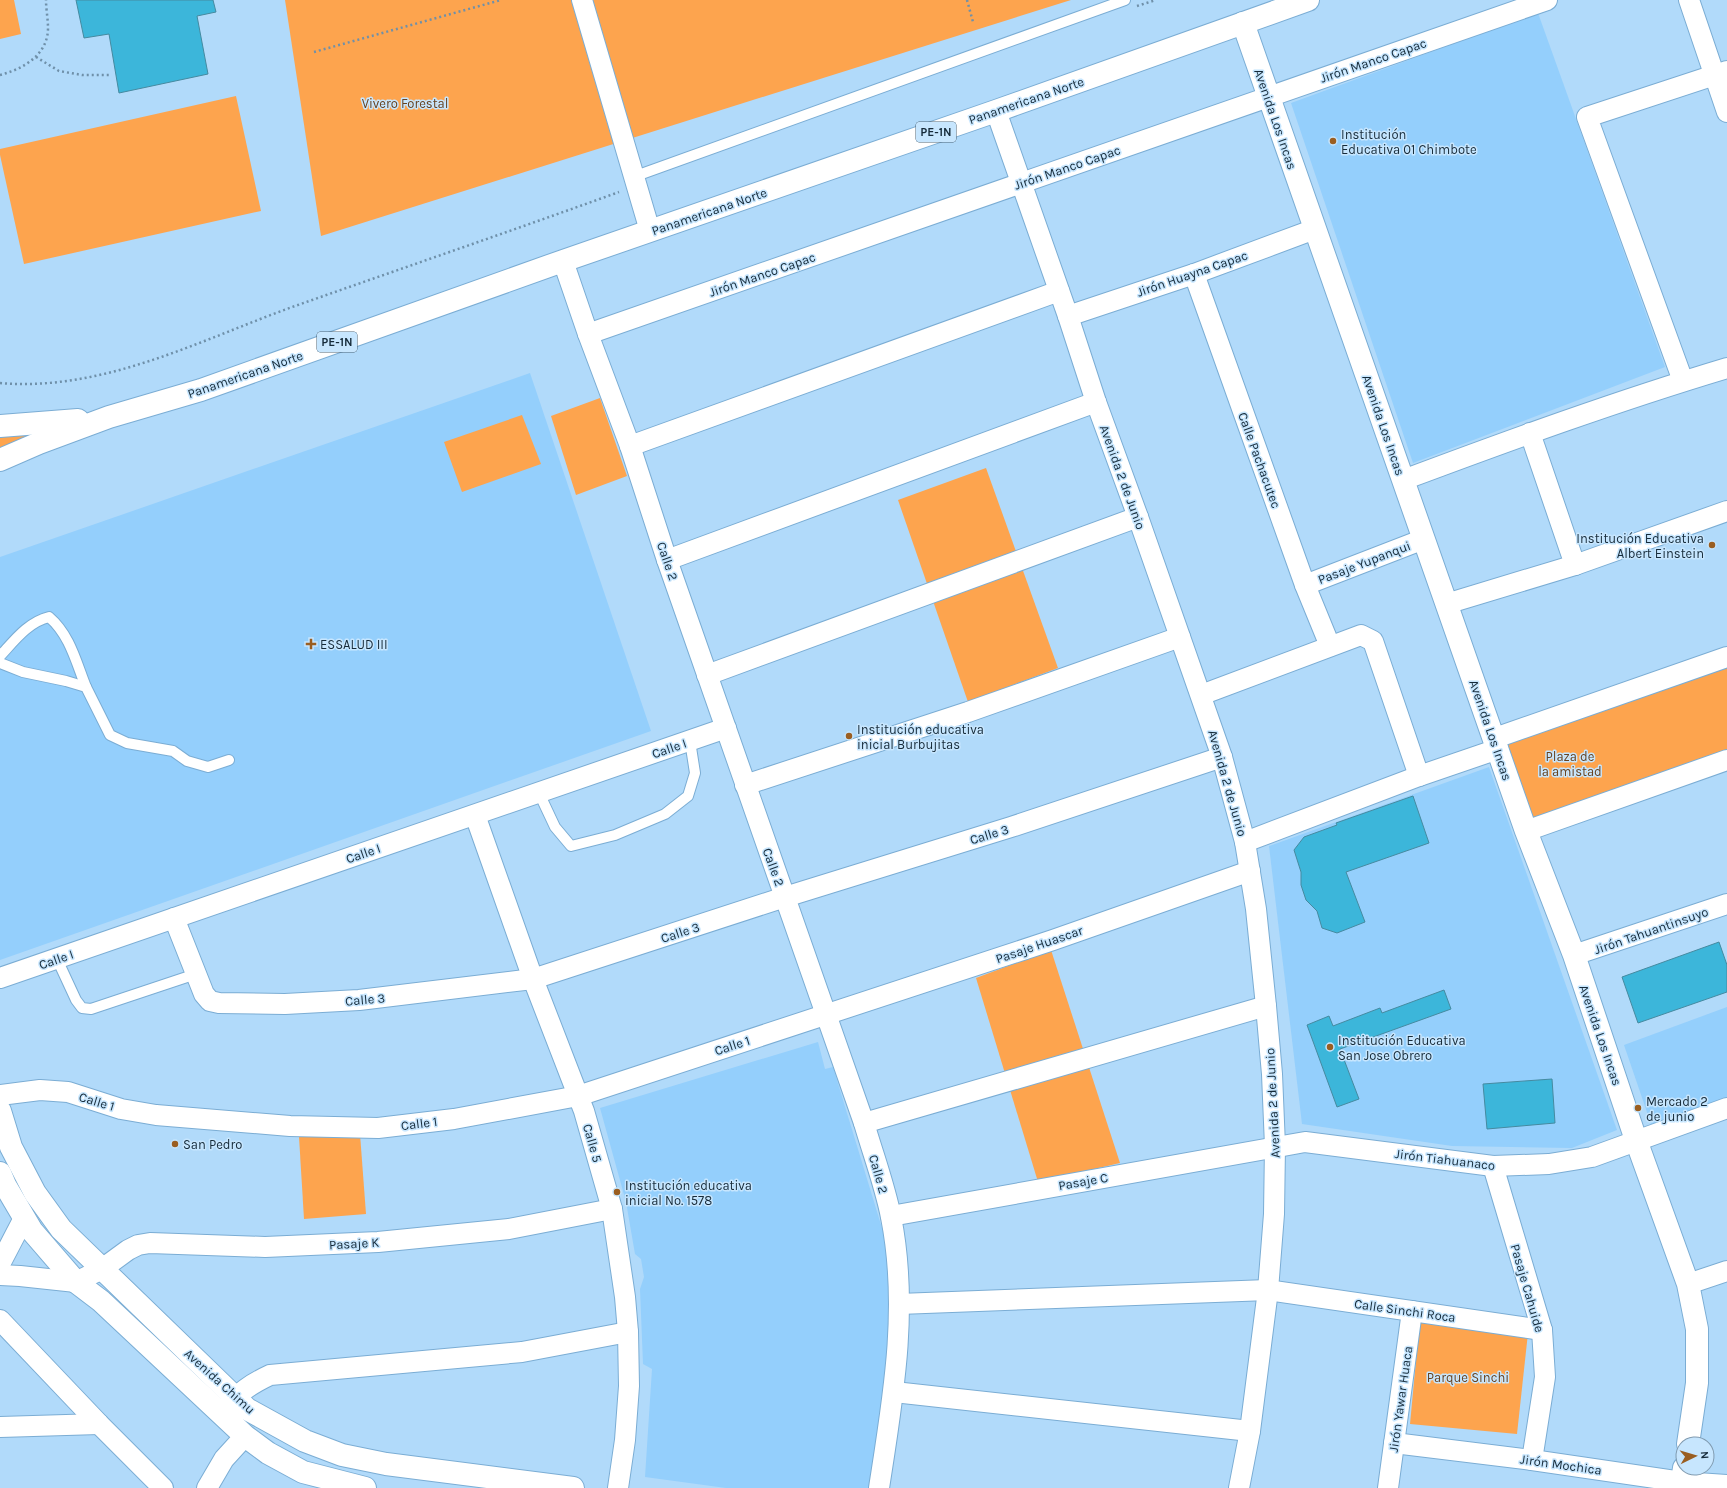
<svg xmlns="http://www.w3.org/2000/svg" width="1727" height="1488" font-family="Karla,sans-serif">
  <style>
    .built { fill: #94cffc }
    .green { fill: #fda44e }
    .building { fill: #3cb6da; stroke: #458aa0 }
    .lines { fill: none; stroke-linecap: round; stroke-linejoin: round }
    .lane-casing { stroke: #7badd4; stroke-width: 12 }
    .street-casing { stroke: #7badd4; stroke-width: 22 }
    .secondary-casing { stroke: #7badd4; stroke-width: 24 }
    .primary-casing { stroke: #7badd4; stroke-width: 24 }
    .highway-casing { stroke: #7badd4; stroke-width: 24 }
    .path { stroke: #6f90a9; stroke-width: 2.5; stroke-dasharray: 2 3; stroke-linecap: butt }
    .lane { stroke: #fff; stroke-width: 10 }
    .street { stroke: #fff; stroke-width: 20 }
    .secondary { stroke: #fff; stroke-width: 22 }
    .primary { stroke: #fff; stroke-width: 22 }
    .highway { stroke: #fff; stroke-width: 22 }
    .poi-dot { fill: #9a5e21; stroke: #c7e6fe; stroke-width: 1.5 }
    .labels { text-anchor: middle; stroke-width: 3; stroke-linejoin: round; paint-order: stroke }
    .shield { fill: #c7e6fe; stroke: #4b6375; stroke-width: 1 }
    .shield-label { font-size: 12px; font-weight: bold; fill: #162b3a }
    .street-label { font-size: 13px; fill: #162b3a; stroke: #c7e6fe }
    .park-label { font-size: 13px; fill: #674220; stroke: #c7e6fe }
    .poi-label { font-size: 13px; fill: #162b3a; stroke: #c7e6fe; text-anchor: start }
  </style>
  <rect width="100%" height="100%" fill="#b1dafa"/>
  <g class="built">
    <polygon points="1538,13 1665,367 1413,463 1291,103"/>
    <polygon points="530,373 651,731 0,960 0,557"/>
    <polygon points="1489,767 1617,1130 1572,1148 1452,1146 1302,1124 1269,846"/>
    <polygon points="1727,1007 1727,1097 1651,1124 1624,1045"/>
    <polygon points="818,1042 825,1069 833,1067 885,1238 891,1322 886,1404 872,1488 726,1488 645,1477 652,1369 643,1364 640,1289 644,1277 641,1259 635,1254 626,1202 600,1108"/>
  </g>
  <g class="green">
    <polygon points="0,0 14,0 21,34 0,39"/>
    <polygon points="285,0 1071,0 321,236"/>
    <polygon points="236,96 261,211 24,264 0,155 0,149"/>
    <polygon points="600,398 627,476 576,495 551,416"/>
    <polygon points="522,415 541,464 462,492 444,442"/>
    <polygon points="48,432 0,456 0,435 17,436"/>
    <polygon points="986,468 1058,668 968,702 898,500"/>
    <polygon points="1727,657 1727,759 1526,831 1495,738"/>
    <polygon points="1051,950 1120,1163 1038,1182 976,978"/>
    <polygon points="360,1134 366,1214 304,1219 299,1137"/>
    <polygon points="1420,1318 1528,1333 1517,1434 1410,1424"/>
  </g>
  <g class="building">
    <polygon points="76,0 213,0 216,12 197,16 208,74 119,93 109,34 84,38"/>
    <polygon points="1413,796 1429,843 1346,872 1365,922 1337,933 1322,928 1317,911 1306,900 1301,885 1301,872 1294,850 1304,837 1337,825 1336,823"/>
    <polygon points="1719,942 1727,965 1727,992 1638,1023 1622,977"/>
    <polygon points="1444,990 1451,1009 1340,1049 1359,1099 1337,1107 1307,1025 1329,1016 1333,1026 1380,1008 1382,1013"/>
    <polygon points="1552,1079 1555,1123 1487,1129 1483,1084"/>
  </g>
  <g class="lines">
    <g class="lane-casing">
      <g id="lane">
        <polyline points="633,177 1125,0"/>
        <path d="M0,656c14,-15 28,-34 49,-39 21,18 27,45 37,70"/>
        <polyline points="0,663 23,672 66,681 86,687 110,735 127,743 173,751 187,761 208,767 229,760"/>
        <polyline points="539,793 555,827 571,846 615,835 665,814 688,796 695,773 690,741"/>
        <polyline points="57,959 76,1000 82,1008 91,1009 196,974"/>
      </g>
    </g>
    <g class="street-casing">
      <g id="street">
        <polyline points="582,0 650,231"/>
        <polyline points="1689,0 1727,112"/>
        <polyline points="996,111 1068,316 1096,402 1138,517 1222,757 1245,842 1256,909 1266,1006 1272,1074 1275,1146 1274,1214 1268,1290 1250,1431 1239,1488"/>
        <path d="M563,261l25,73 42,112 37,114 197,563c9,31 21,63 27,94 18,91 2,181 -12,271"/>
        <polyline points="1194,274 1305,585 1330,646"/>
        <polyline points="1068,316 1194,274 1315,229"/>
        <polyline points="588,334 1547,0"/>
        <polyline points="1683,381 1587,117 1727,71"/>
        <polyline points="1530,433 1575,565"/>
        <polyline points="630,446 1059,291"/>
        <path d="M1403,480c107,-40 214,-79 324,-112"/>
        <polyline points="667,560 1096,402"/>
        <polyline points="1305,585 1424,539"/>
        <polyline points="1446,604 1575,565 1727,511"/>
        <polyline points="707,675 1138,517"/>
        <polyline points="1201,695 1361,635 1373,641 1419,776"/>
        <polyline points="1495,738 1727,657"/>
        <polyline points="745,785 968,712 1180,637"/>
        <polyline points="475,815 533,979 584,1111 612,1209 625,1297 628,1332 629,1386 625,1440 618,1488"/>
        <polyline points="1526,831 1727,760"/>
        <polyline points="1245,842 1419,776 1498,749"/>
        <polyline points="174,918 204,994 210,1001 219,1003 285,1004 359,1000 533,979 785,897 1011,827 1222,757"/>
        <polyline points="1574,955 1727,904"/>
        <polyline points="0,978 726,728"/>
        <polyline points="0,1095 40,1090 68,1092 121,1109 156,1115 290,1126 378,1128 454,1119 578,1096 1053,940 1250,871"/>
        <polyline points="864,1123 1266,1006"/>
        <polyline points="1493,1166 1542,1330 1545,1377 1532,1460"/>
        <polyline points="891,1216 1305,1142 1493,1166 1549,1164 1592,1157 1727,1108"/>
        <polyline points="0,1264 24,1218"/>
        <polyline points="0,1275 20,1276 76,1282 102,1269 128,1250 138,1245 150,1243 265,1247 378,1242 509,1229 612,1209"/>
        <polyline points="1688,1284 1727,1271"/>
        <polyline points="899,1304 1268,1290 1542,1330"/>
        <polyline points="0,1320 99,1424 163,1488"/>
        <polyline points="894,1392 1250,1431"/>
        <path d="M225,1409c14,-17 26,-25 45,-34l252,-23 106,-20"/>
        <polyline points="0,1427 99,1424"/>
        <polyline points="1394,1443 1532,1460 1682,1482 1727,1485"/>
        <polyline points="207,1488 224,1459 245,1436"/>
        <polyline points="1388,1488 1412,1311"/>
      </g>
    </g>
    <g class="secondary-casing">
      <g id="secondary">
        <polyline points="1243,23 1526,831 1574,955 1636,1140 1688,1284 1697,1329 1697,1383 1688,1444"/>
        <polyline points="1681,1488 1684,1468"/>
      </g>
    </g>
    <g class="primary-casing">
      <g id="primary">
        <polyline points="0,1111 11,1147 35,1193 61,1229 247,1409 305,1441 342,1455 386,1464 573,1488"/>
        <polyline points="0,1173 5,1185 32,1231 76,1282 101,1301 245,1436 268,1453 303,1472 365,1488"/>
      </g>
    </g>
    <g class="highway-casing">
      <g id="highway">
        <polyline points="0,426 78,420"/>
        <polyline points="0,460 39,443 109,417 201,390 563,261 996,111 1308,0"/>
      </g>
    </g>
    <g class="path">
      <polyline points="967,0 973,22"/>
      <polyline points="1137,6 1156,0"/>
      <polyline points="314,52 501,0"/>
      <polyline points="36,57 59,71 82,75 110,75"/>
      <path d="M0,75c23,-6 48,-20 48,-47 0,-9 -2,-19 -2,-28"/>
      <path d="M0,383c103,9 200,-43 295,-77 108,-38 216,-75 324,-114"/>
    </g>
    <use href="#lane" class="lane"/>
    <use href="#street" class="street"/>
    <use href="#secondary" class="secondary"/>
    <use href="#primary" class="primary"/>
    <use href="#highway" class="highway"/>
  </g>
  <g class="poi-dot">
    <circle cx="1333" cy="141" r="4"/>
    <circle cx="1712" cy="545" r="4"/>
    <path d="M309 638h4v4h4v4h-4v4h-4v-4h-4v-4h4z"/>
    <circle cx="849" cy="736" r="4"/>
    <circle cx="1330" cy="1047" r="4"/>
    <circle cx="1638" cy="1108" r="4"/>
    <circle cx="175" cy="1144" r="4"/>
    <circle cx="617" cy="1192" r="4"/>
  </g>
  <g class="labels">
    <g class="shield">
      <rect x="916" y="122" width="40" height="20" rx="3"/>
      <rect x="317" y="332" width="40" height="20" rx="3"/>
    </g>
    <g class="shield-label">
      <text x="936" y="136">PE-1N</text>
      <text x="337" y="346">PE-1N</text>
    </g>
    <g class="street-label">
      <text transform="translate(1373 60) rotate(-19)" y="5">Jirón Manco Capac</text>
      <text transform="translate(1026 100) rotate(-19)" y="5">Panamericana Norte</text>
      <text transform="translate(1276 119) rotate(71)" y="5">Avenida Los Incas</text>
      <text transform="translate(1067 167) rotate(-19)" y="5">Jirón Manco Capac</text>
      <text transform="translate(709 211) rotate(-19)" y="5">Panamericana Norte</text>
      <text transform="translate(1192 273) rotate(-19)" y="5">Jirón Huayna Capac</text>
      <text transform="translate(762 274) rotate(-19)" y="5">Jirón Manco Capac</text>
      <text transform="translate(245 374) rotate(-19)" y="5">Panamericana Norte</text>
      <text transform="translate(1384 425) rotate(71)" y="5">Avenida Los Incas</text>
      <text transform="translate(1260 460) rotate(70)" y="5">Calle Pachacutec</text>
      <text transform="translate(1123 477) rotate(70)" y="5">Avenida 2 de Junio</text>
      <text transform="translate(668 561) rotate(71)" y="5">Calle 2</text>
      <text transform="translate(1364 562) rotate(-21)" y="5">Pasaje Yupanqui</text>
      <text transform="translate(1491 730) rotate(71)" y="5">Avenida Los Incas</text>
      <text transform="translate(669 748) rotate(-19)" y="5">Calle I</text>
      <text transform="translate(1228 783) rotate(74)" y="5">Avenida 2 de Junio</text>
      <text transform="translate(989 834) rotate(-17)" y="5">Calle 3</text>
      <text transform="translate(363 853) rotate(-19)" y="5">Calle I</text>
      <text transform="translate(774 867) rotate(70)" y="5">Calle 2</text>
      <text transform="translate(1651 930) rotate(-19)" y="5">Jirón Tahuantinsuyo</text>
      <text transform="translate(680 932) rotate(-18)" y="5">Calle 3</text>
      <text transform="translate(1039 944) rotate(-19)" y="5">Pasaje Huascar</text>
      <text transform="translate(56 959) rotate(-19)" y="5">Calle I</text>
      <text transform="translate(365 999) rotate(-5)" y="5">Calle 3</text>
      <text transform="translate(1601 1035) rotate(71)" y="5">Avenida Los Incas</text>
      <text transform="translate(732 1045) rotate(-18)" y="5">Calle 1</text>
      <text transform="translate(97 1101) rotate(17)" y="5">Calle 1</text>
      <text transform="translate(1272 1103) rotate(-93)" y="5">Avenida 2 de Junio</text>
      <text transform="translate(419 1123) rotate(-7)" y="5">Calle 1</text>
      <text transform="translate(593 1143) rotate(74)" y="5">Calle 5</text>
      <text transform="translate(1445 1159) rotate(7)" y="5">Jirón Tiahuanaco</text>
      <text transform="translate(879 1174) rotate(74)" y="5">Calle 2</text>
      <text transform="translate(1083 1181) rotate(-10)" y="5">Pasaje C</text>
      <text transform="translate(354 1243) rotate(-3)" y="5">Pasaje K</text>
      <text transform="translate(1528 1288) rotate(74)" y="5">Pasaje Cahuide</text>
      <text transform="translate(1405 1310) rotate(8)" y="5">Calle Sinchi Roca</text>
      <text transform="translate(220 1381) rotate(42)" y="5">Avenida Chimu</text>
      <text transform="translate(1400 1399) rotate(-82)" y="5">Jirón Yawar Huaca</text>
      <text transform="translate(1561 1464) rotate(8)" y="5">Jirón Mochica</text>
    </g>
    <g class="park-label">
      <text x="405" y="108">Vivero Forestal</text>
      <text x="1570" y="761">Plaza de<tspan x="1570" dy="15">la amistad</tspan></text>
      <text x="1468" y="1382">Parque Sinchi</text>
    </g>
    <g class="poi-label">
      <text x="1341" y="139">Institución<tspan x="1341" dy="15">Educativa 01 Chimbote</tspan></text>
      <text x="1704" y="543" text-anchor="end">Institución Educativa<tspan x="1704" dy="15">Albert Einstein</tspan></text>
      <text x="320" y="649">ESSALUD III</text>
      <text x="857" y="734">Institución educativa<tspan x="857" dy="15">inicial Burbujitas</tspan></text>
      <text x="1338" y="1045">Institución Educativa<tspan x="1338" dy="15">San Jose Obrero</tspan></text>
      <text x="1646" y="1106">Mercado 2<tspan x="1646" dy="15">de junio</tspan></text>
      <text x="183" y="1149">San Pedro</text>
      <text x="625" y="1190">Institución educativa<tspan x="625" dy="15">inicial No. 1578</tspan></text>
    </g>
  </g>
  <g transform="translate(1695 1456) rotate(85)"><circle r="19" fill="#c7e6fe" stroke="#809bb0"/>
  <path d="M0-3L7 15L0 10L-7 15Z" fill="#9a5e21"/>
  <text y="-6" font-size="11" font-weight="bold" text-anchor="middle" fill="#162b3a">N</text>
  </g>
</svg>
